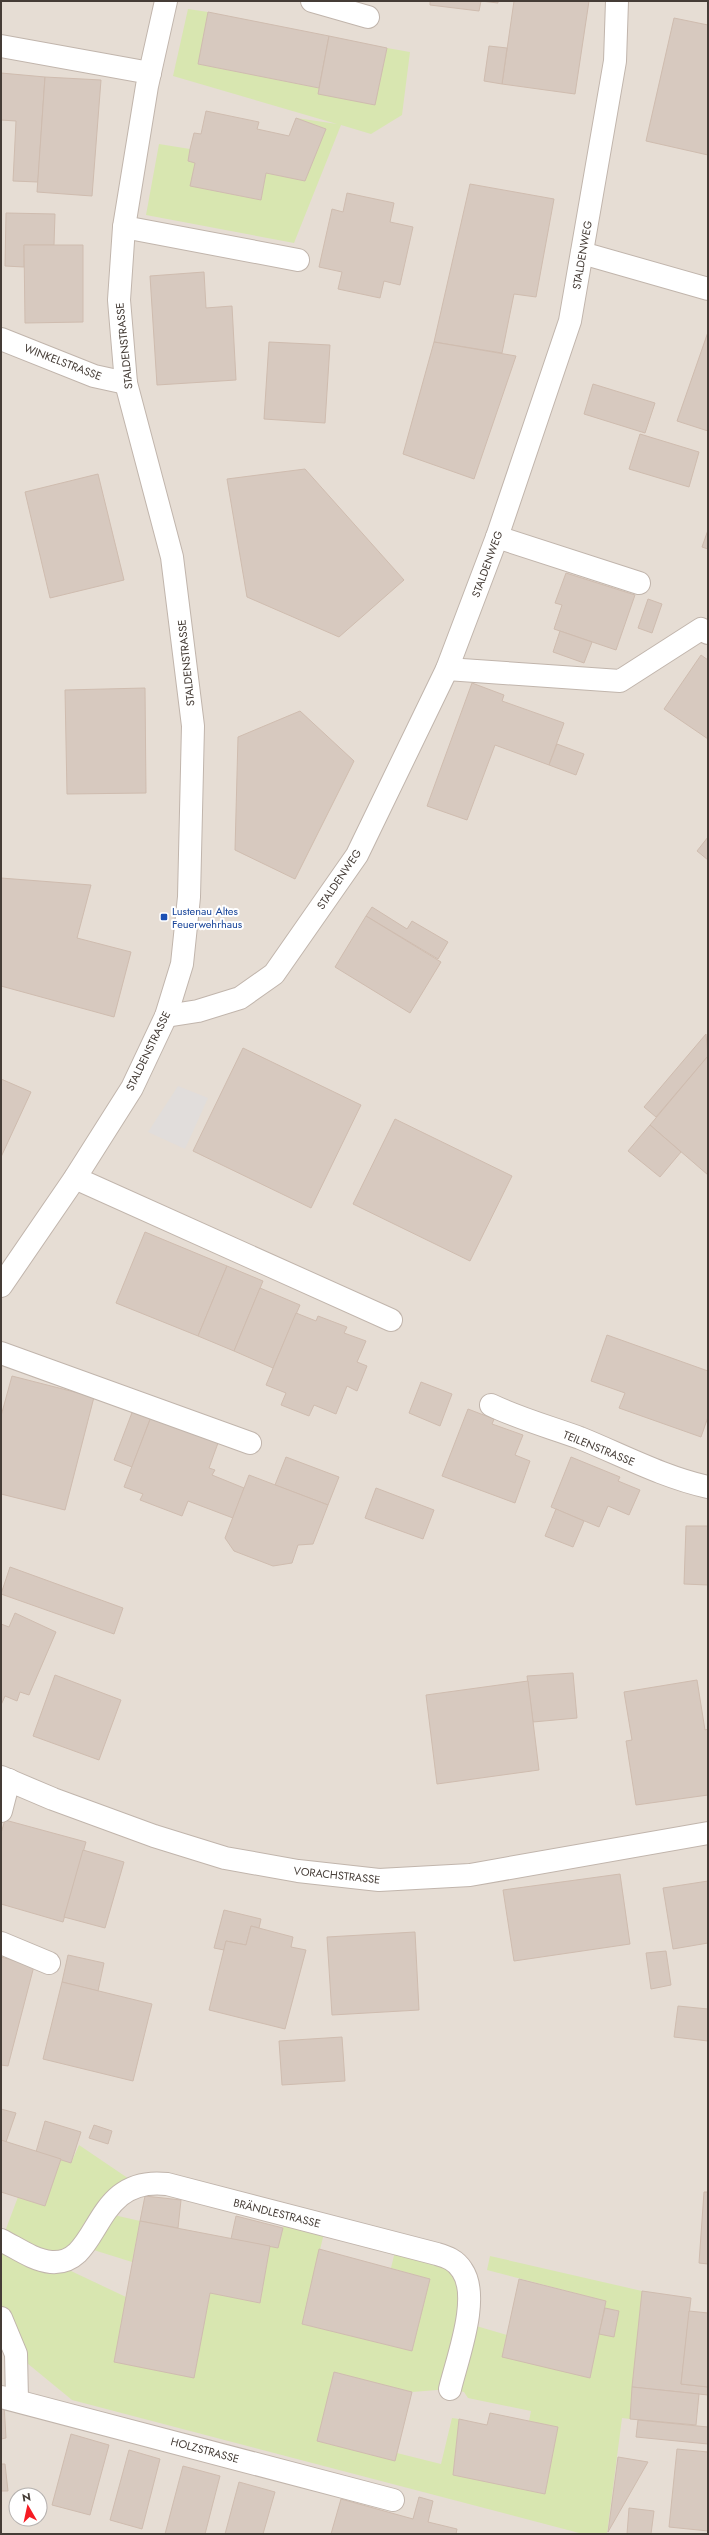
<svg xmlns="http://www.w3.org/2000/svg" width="709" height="2535" font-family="Jost,sans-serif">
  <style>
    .residential { fill: #e6ddd4; fill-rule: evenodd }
    .green { fill: #d8e6b0; fill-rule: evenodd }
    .parking { fill: #e1dddb }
    .building { fill: #d7c9bf; stroke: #cfbcaf }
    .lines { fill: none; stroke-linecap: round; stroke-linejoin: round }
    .lane-casing { stroke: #c1b5ac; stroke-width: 24 }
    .street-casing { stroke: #c1b5ac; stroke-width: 24 }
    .lane { stroke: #fff; stroke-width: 22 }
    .street { stroke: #fff; stroke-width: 22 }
    .transit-dot { fill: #1a4fb4; stroke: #fff; stroke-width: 1.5 }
    .labels { text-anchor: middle; stroke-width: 4; stroke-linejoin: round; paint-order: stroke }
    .street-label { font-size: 11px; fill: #453c36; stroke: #fff }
    .transit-label { font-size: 11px; fill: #164399; stroke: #fff; text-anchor: start }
  </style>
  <rect width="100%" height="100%" fill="#f3ece6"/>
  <path class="residential" d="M1,1h707v2533h-707zM16,2495h24v24h-24z"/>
  <g class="green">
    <polygon points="188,9 208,12 198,64 319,88 375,104 387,48 410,52 402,115 371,134 341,125 294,243 146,215 159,144 190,149 188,161 195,163 191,186 261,200 266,173 305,181 326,129 296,118 337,124 173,76"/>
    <path d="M79,2145l59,40 -33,28 35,8 -8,41 -48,-15 -32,15 74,35 -12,65 80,16 16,-85 50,10 10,-57 8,2 8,-33 40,10 -24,99 110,27 18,-72 -39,-11 6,-25 55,16 14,64 41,12 83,43 16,-77 -119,-31 3,-14 152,35 -12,128 -8,-1 -15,116h-24l-511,-134 -56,-46 -15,-36v-76l17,-45 27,9 16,-47 10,4zM334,2372l78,20 38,-3 14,3 4,6 63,13 -2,10 29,6 -13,67 -92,-19 6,-56 -7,-1 -11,46 -44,-11 -2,8 -78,-20z"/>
  </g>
  <polygon class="parking" points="178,1086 208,1098 185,1149 148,1132"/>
  <g class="building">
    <polygon points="430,1 481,1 479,11 430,5"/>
    <polygon points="481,1 498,1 498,3"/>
    <polygon points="514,1 589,1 575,94 502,84"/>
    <polygon points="208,12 329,36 319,88 198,64"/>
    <polygon points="674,18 708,25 708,155 646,141"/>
    <polygon points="329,36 387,48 375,105 318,94"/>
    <polygon points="489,46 507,48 502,84 484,81"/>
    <polygon points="1,73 45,77 38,182 13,181 16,121 1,120"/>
    <polygon points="45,77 101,80 92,196 37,192"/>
    <polygon points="206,111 259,122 257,129 289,136 296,118 326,129 305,181 266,173 261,200 190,186 195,163 188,161 190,149 194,133 201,134"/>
    <polygon points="470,184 554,199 536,297 514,294 502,353 434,342"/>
    <polygon points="347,193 394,203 390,222 413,227 400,285 384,281 380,298 338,289 342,272 319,267 332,209 343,212"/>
    <polygon points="6,213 55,214 54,245 24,245 24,267 5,266"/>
    <polygon points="24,245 83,245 83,322 25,323"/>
    <polygon points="204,272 206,308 232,306 236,380 157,385 150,276"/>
    <polygon points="708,332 708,431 677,421"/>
    <polygon points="269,342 330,345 325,423 264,419"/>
    <polygon points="434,342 516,356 474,479 403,454"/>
    <polygon points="593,384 655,403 645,433 584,414"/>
    <polygon points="640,434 699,452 689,487 629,469"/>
    <polygon points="305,469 404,580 339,637 247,597 227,479"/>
    <polygon points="98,474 124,580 50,598 25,492"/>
    <polygon points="708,530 708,549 702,547"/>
    <polygon points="566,573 635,595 616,650 554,629 562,605 555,603"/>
    <polygon points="648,599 662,604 652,633 638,628"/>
    <polygon points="560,631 592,642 584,663 553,652"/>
    <polygon points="701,655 708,660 708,739 664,709"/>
    <polygon points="472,683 504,695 502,701 564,723 549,765 495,745 467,820 427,806"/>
    <polygon points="145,688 146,793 67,794 65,690"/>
    <polygon points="300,711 354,761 295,879 235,850 238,737"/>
    <polygon points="557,744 584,754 576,775 549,765"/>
    <polygon points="708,837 708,860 697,851"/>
    <polygon points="1,878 91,885 77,938 131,952 114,1017 1,986"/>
    <polygon points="372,907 407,929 412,921 448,942 438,959 366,916"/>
    <polygon points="366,916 441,962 410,1013 335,967"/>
    <polygon points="706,1034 708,1056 656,1117 644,1107"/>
    <polygon points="243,1048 361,1105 311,1208 193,1151"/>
    <polygon points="708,1056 708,1175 650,1125"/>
    <polygon points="1,1079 31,1092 1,1157"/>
    <polygon points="395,1119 512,1176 470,1261 353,1204"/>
    <polygon points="650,1125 681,1152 660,1177 628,1151"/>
    <polygon points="145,1232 227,1266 198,1336 116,1303"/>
    <polygon points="227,1266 263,1281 234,1351 198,1336"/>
    <polygon points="260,1288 300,1305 273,1368 234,1351"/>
    <polygon points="296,1313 316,1321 318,1316 347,1327 344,1333 366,1341 357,1362 367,1366 357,1391 347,1386 336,1414 314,1405 309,1416 281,1405 286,1393 266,1385"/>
    <polygon points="607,1335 708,1371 708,1417 701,1437 619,1408 625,1393 591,1381"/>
    <polygon points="12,1376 94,1397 65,1510 1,1494 1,1416"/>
    <polygon points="421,1382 452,1394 440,1426 409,1413"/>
    <polygon points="468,1409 494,1419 492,1424 523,1435 515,1455 530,1461 515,1503 442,1476"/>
    <polygon points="133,1410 151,1417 132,1467 114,1460"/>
    <polygon points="151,1417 218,1443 209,1468 215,1470 212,1475 244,1488 233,1518 188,1501 182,1516 140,1500 143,1494 124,1487"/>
    <polygon points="286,1457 339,1477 328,1505 275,1485"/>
    <polygon points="571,1457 620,1477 618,1481 640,1490 629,1515 608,1506 599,1527 551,1507"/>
    <polygon points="249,1475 328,1505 313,1544 298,1545 292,1563 273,1566 234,1551 225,1538"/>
    <polygon points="376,1488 434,1510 423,1539 365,1518"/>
    <polygon points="556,1509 584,1521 573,1547 545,1536"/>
    <polygon points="686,1526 708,1526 708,1585 684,1584"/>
    <polygon points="10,1567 123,1608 114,1634 1,1594"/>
    <polygon points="15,1613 56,1632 29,1695 20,1692 17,1701 5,1696 1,1705 1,1624 9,1627"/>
    <polygon points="573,1673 577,1718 533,1722 527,1676"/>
    <polygon points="55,1675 121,1700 99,1760 33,1736"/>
    <polygon points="697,1680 705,1730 708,1729 708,1795 636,1805 626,1741 632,1740 624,1692"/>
    <polygon points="528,1681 539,1770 437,1784 426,1695"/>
    <polygon points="5,1820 86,1842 63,1922 1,1904 1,1833"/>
    <polygon points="83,1850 124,1862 105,1928 64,1917"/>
    <polygon points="620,1874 630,1944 514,1961 503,1890"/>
    <polygon points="708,1881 708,1943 673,1949 663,1888"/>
    <polygon points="224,1910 261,1919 259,1928 251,1926 246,1945 226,1941 224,1950 214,1948"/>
    <polygon points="251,1926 293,1937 291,1947 306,1950 285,2029 209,2010 226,1941 246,1945"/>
    <polygon points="415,1932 419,2010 332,2015 327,1937"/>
    <polygon points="666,1951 671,1985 651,1989 646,1953"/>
    <polygon points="68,1955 104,1963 98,1991 62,1982"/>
    <polygon points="1,1957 34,1966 8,2066 1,2065"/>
    <polygon points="62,1982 152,2004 133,2081 43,2059"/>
    <polygon points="678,2006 708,2009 708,2041 674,2037"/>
    <polygon points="342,2037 345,2081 282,2085 279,2041"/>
    <polygon points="1,2109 16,2113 6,2142 1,2140"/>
    <polygon points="45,2121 81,2132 71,2163 36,2152"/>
    <polygon points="94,2125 112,2131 108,2144 89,2138"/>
    <polygon points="1,2140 61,2159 45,2206 1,2192"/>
    <polygon points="704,2192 708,2192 708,2264 699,2263"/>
    <polygon points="145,2196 181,2200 178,2228 140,2221"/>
    <polygon points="236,2216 283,2228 278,2248 231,2239"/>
    <polygon points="140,2221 270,2246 260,2303 210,2293 194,2378 114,2362"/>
    <polygon points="319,2249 430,2279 412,2351 302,2324"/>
    <polygon points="519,2279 606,2301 590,2378 502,2357"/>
    <polygon points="642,2291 691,2298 681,2384 708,2387 708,2395 632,2387"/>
    <polygon points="605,2308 619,2311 614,2337 599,2334"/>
    <polygon points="689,2311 708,2313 708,2387 681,2384"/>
    <polygon points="334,2372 412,2392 395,2461 317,2441"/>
    <polygon points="632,2387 699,2394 696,2425 630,2419"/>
    <polygon points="1,2404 4,2404 6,2438 1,2439"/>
    <polygon points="490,2413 558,2427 545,2494 453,2475 459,2419 487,2425"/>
    <polygon points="638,2420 708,2427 708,2444 636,2437"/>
    <polygon points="71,2434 109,2445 90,2515 52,2505"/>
    <polygon points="677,2449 708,2452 708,2531 669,2527"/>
    <polygon points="129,2450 160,2459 142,2529 110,2520"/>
    <polygon points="618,2457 648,2462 608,2532"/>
    <polygon points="1,2464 5,2464 8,2491 1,2491"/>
    <polygon points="183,2466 220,2476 205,2534 165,2534"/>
    <polygon points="239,2482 275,2492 263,2534 225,2534"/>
    <polygon points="419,2497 433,2501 428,2522 457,2529 456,2534 331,2534 341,2499 413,2519"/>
    <polygon points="629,2508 654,2511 651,2534 627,2534"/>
  </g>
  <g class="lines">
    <g class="lane-casing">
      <g id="lane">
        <polyline points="312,1 368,17"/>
        <polyline points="1,46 150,73"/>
        <polyline points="124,227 298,260"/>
        <polyline points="582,253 708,289"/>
        <polyline points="497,537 639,583"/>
        <polyline points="447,669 620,681 701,629 708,633"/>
        <polyline points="75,1178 391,1320"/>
        <polyline points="1,1353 250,1443"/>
        <path d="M491,1405c29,14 59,22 89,33 42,17 83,39 128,49"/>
        <polyline points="1,1811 9,1780"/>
        <polyline points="1,1943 49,1963"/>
        <polyline points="1,2397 393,2500"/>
      </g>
    </g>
    <g class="street-casing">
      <g id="street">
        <polyline points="1,339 94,376 126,383"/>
        <polyline points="166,1016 198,1011 240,998 274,974 357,855 447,669 497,537 570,321 615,61 617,1"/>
        <polyline points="1,1286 75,1178 132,1088 166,1016 182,964 189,897 193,726 172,557 126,383 119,300 124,227 133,172 147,86 166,1"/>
        <polyline points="1,1777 53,1799 154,1836 225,1858 298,1871 379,1880 470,1875 708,1833"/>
        <path d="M1,2240c16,8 32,20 50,22 51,4 39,-87 116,-78l270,70c10,3 19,6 25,16 19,27 -5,89 -12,119"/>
        <polyline points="1,2318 16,2354 17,2400"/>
      </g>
    </g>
    <use href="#lane" class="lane"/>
    <use href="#street" class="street"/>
  </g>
  <rect class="transit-dot" x="160" y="913" width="8" height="8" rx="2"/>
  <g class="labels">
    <g class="street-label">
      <text transform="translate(582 255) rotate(-80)" y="4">STALDENWEG</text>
      <text transform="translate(124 346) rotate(-96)" y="4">STALDENSTRASSE</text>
      <text transform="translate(63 362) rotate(21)" y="4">WINKELSTRASSE</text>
      <text transform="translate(487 564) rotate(-70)" y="4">STALDENWEG</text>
      <text transform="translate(186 663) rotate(-96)" y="4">STALDENSTRASSE</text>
      <text transform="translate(339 879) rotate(-56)" y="4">STALDENWEG</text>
      <text transform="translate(148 1051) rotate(-64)" y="4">STALDENSTRASSE</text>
      <text transform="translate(599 1448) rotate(22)" y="4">TEILENSTRASSE</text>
      <text transform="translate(337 1875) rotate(6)" y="4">VORACHSTRASSE</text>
      <text transform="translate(277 2213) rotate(14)" y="4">BRÄNDLESTRASSE</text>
      <text transform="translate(205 2450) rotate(15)" y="4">HOLZSTRASSE</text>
    </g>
    <g class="transit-label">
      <text x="172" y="915">Lustenau Altes<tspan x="172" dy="13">Feuerwehrhaus</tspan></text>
    </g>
  </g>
  <rect width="709" height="2535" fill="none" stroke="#453c36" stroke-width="4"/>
  <g transform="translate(28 2507) rotate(351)"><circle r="19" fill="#ffffff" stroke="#b5b1af"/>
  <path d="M0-3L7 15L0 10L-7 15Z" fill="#f51b23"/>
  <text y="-6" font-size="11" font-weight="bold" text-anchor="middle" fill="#453c36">N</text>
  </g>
</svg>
